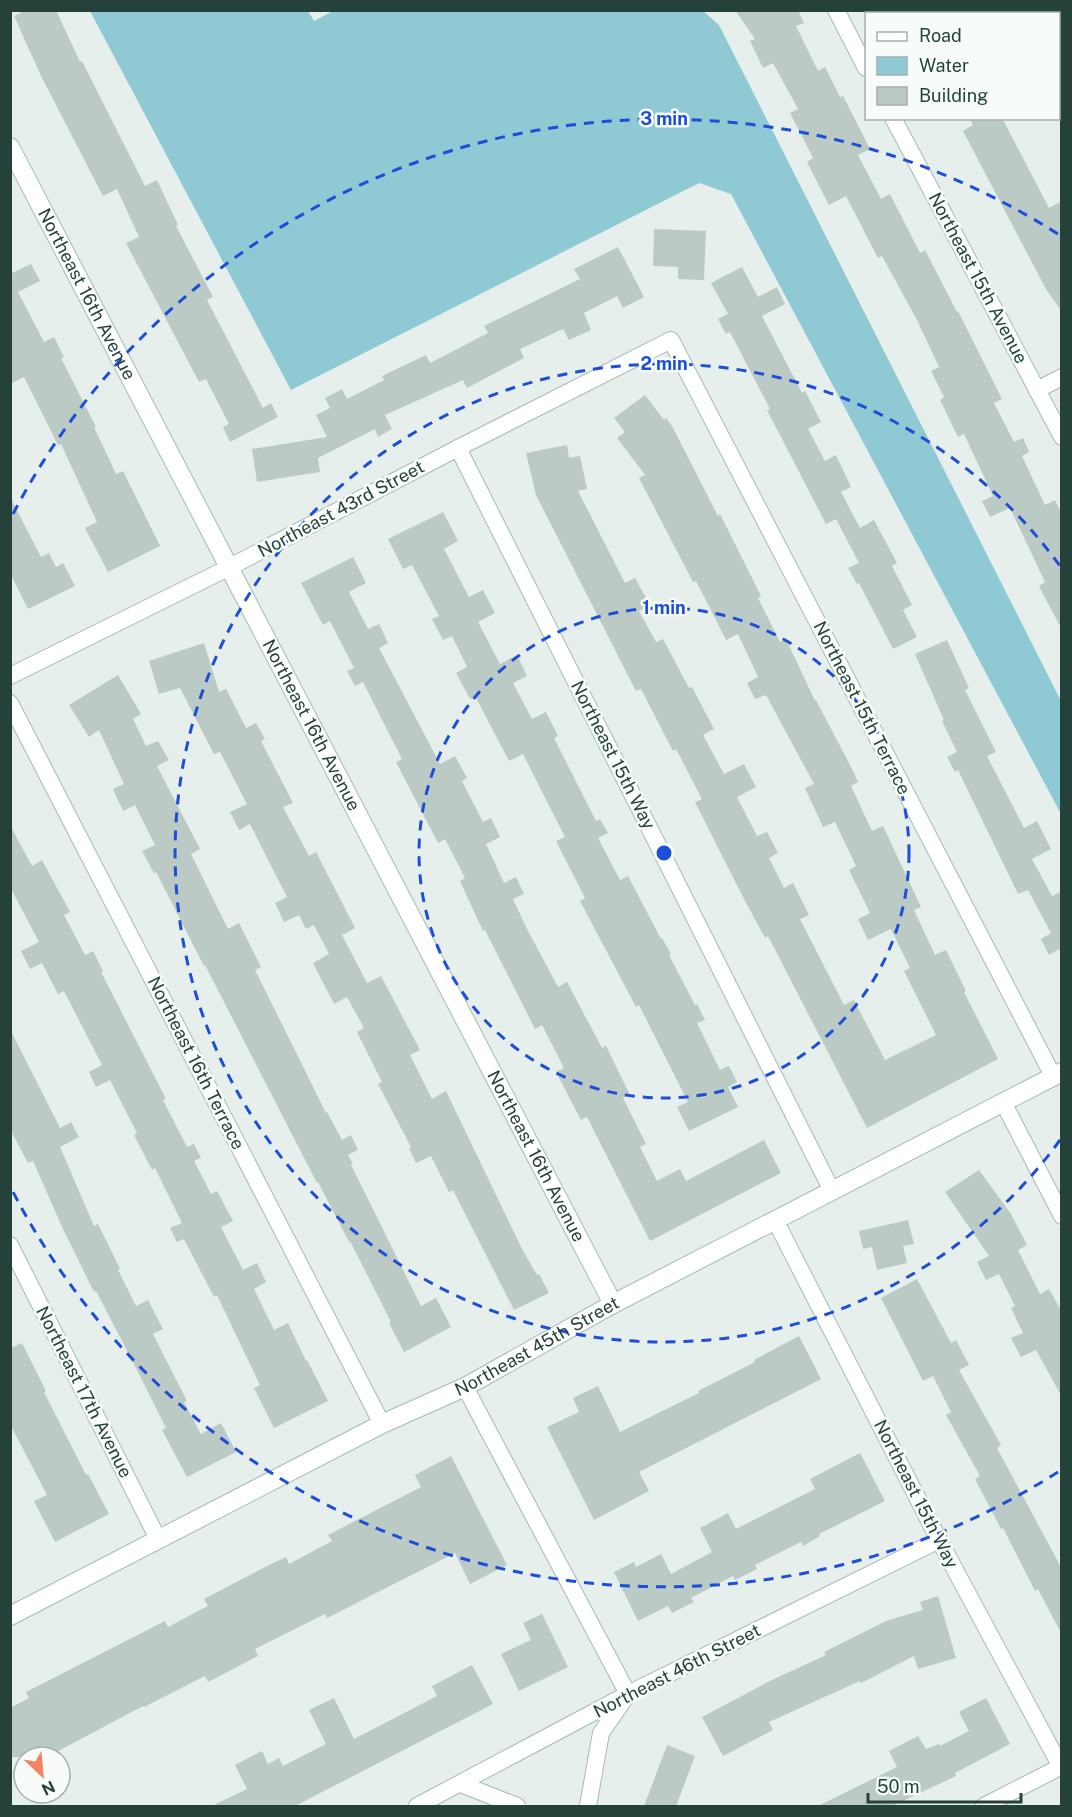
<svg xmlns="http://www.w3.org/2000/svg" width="1072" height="1817" font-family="'Public Sans',sans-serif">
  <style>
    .water { fill: #8ec9d4 }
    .building { fill: #bbcac4 }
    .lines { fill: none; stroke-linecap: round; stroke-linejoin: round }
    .street-casing { stroke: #a8b8b2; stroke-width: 18 }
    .secondary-casing { stroke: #a4bbb3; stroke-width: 20 }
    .street { stroke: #fff; stroke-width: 16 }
    .secondary { stroke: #fff; stroke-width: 18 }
    .ring { fill: none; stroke: #1d4ed8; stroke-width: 3; stroke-dasharray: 10 8 }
    .labels { text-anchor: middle; stroke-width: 5; stroke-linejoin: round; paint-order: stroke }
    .street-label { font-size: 18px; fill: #24423a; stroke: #f7fbf9 }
    .centre { fill: #1d4ed8; stroke: #f7fbf9; stroke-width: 3 }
    .ring-label { font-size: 18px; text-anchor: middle; font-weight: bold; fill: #1d4ed8; stroke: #f7fbf9; stroke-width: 5; stroke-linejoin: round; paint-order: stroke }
  </style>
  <rect width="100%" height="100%" fill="#e6efeb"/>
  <polygon class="water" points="308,11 314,21 335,10 702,10 719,25 1061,701 1061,814 731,194 699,183 291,390 90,11"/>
  <g class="building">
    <polygon points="26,10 56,10 80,62 82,61 145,186 157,180 178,225 176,226 213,297 207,300 263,408 271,403 278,417 230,442 223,427 229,424 206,379 199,382 126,243 139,237 117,189 103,196 41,76 14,16"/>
    <polygon points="735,10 798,10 804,23 796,26 818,71 825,67 840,97 843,96 870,149 858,155 881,199 890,194 920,253 925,250 957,312 958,311 1002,399 994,403 1014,442 1023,438 1029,452 1022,456 1045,505 1055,500 1062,514 1062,630 1039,586 1045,582 1010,508 990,517 982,501 993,496 964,434 958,437 940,400 944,397 931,371 939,367 917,320 882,256 878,258 846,196 829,205 807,162 813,158 790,113 798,109 773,63 763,68 750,41 755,39"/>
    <polygon points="970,118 1002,118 1049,208 1062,201 1062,312 1046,289 963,131 973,125"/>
    <polygon points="654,229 706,231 704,280 678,279 678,267 653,266"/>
    <polygon points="618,247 644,297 623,308 617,296 584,313 591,330 569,340 563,329 520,349 524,358 467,388 463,380 385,415 392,429 378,437 375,429 318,458 320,472 257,482 252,449 327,437 316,415 330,408 325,398 342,389 347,399 384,380 382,376 426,355 430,363 488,333 484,326 580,279 574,269"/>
    <polygon points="31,264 40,281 18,292 44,342 54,337 64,357 61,358 96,427 94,427 116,474 123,471 160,546 108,572 85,528 97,522 61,444 58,445 24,377 10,384 10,274"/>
    <polygon points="742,267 758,297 777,287 785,304 762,316 802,393 805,391 821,422 808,429 825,461 836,455 851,487 841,492 860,528 874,520 897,563 892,566 912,605 903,610 917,637 893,649 859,583 857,584 848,568 859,563 836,519 826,524 767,410 770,409 730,332 726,334 718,319 728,314 711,283"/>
    <polygon points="645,395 664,420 666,418 672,426 718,516 720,514 761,596 758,598 780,642 786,639 815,701 816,700 851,767 858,782 851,786 872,831 883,826 921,907 914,910 935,955 946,950 966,991 964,992 998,1059 867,1128 768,936 765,938 743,897 695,802 702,799 676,749 673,751 641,689 636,691 536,495 526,453 567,445 569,458 580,456 587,489 578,491 625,583 635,578 650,605 639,611 656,642 663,639 689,688 692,687 714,729 703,735 724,774 744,764 756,787 737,797 757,836 767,832 778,853 769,858 784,888 793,883 809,915 800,919 844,1005 854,1000 885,1060 936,1035 904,971 910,968 891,929 868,940 858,919 870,913 849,870 856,866 835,822 823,827 805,788 814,784 766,695 755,699 747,683 758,677 738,634 726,640 696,581 693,582 639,478 645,475 617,438 625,432 614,418"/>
    <polygon points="10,497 41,557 49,553 56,567 63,563 75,586 28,609 10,573"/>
    <polygon points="443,512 458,541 444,549 469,597 483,590 495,613 478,622 500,664 517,655 527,676 513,683 532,719 546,712 558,736 554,738 596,821 600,819 608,833 598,838 620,880 628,876 661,939 662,938 671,954 669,955 695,1005 697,1004 705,1020 697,1023 720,1070 729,1066 737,1082 728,1087 738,1107 689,1131 677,1107 688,1102 639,1005 636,1007 580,901 585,898 556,841 565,837 523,754 509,761 475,696 470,699 456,673 467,667 452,636 443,640 432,619 439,616 412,565 403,569 388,539"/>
    <polygon points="353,557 366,583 349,592 368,629 379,624 388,643 379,648 440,764 455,756 467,778 462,781 483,822 491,818 500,837 486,844 504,883 516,877 524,894 513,899 527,929 558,987 567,982 602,1048 606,1046 630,1095 623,1098 646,1144 640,1147 657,1181 680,1169 686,1181 764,1140 781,1173 650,1241 587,1117 581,1120 556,1072 564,1068 542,1025 535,1029 485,930 483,931 460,881 465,878 445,839 438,843 396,762 402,759 363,682 355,686 347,671 354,668 330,621 323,625 301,583"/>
    <polygon points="947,640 969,688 965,690 996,752 987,756 1024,828 1037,821 1051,849 1032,859 1052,896 1062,891 1062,954 1059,949 1049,955 1041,939 1051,933 1028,890 1018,894 958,770 955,772 947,757 957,752 942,721 944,720 915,654"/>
    <polygon points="204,643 219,692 226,689 246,728 256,723 265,739 261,741 293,803 283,807 309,856 316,852 355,928 342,935 367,983 381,976 420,1050 410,1055 432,1099 446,1091 522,1249 537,1275 539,1274 549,1293 514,1310 453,1190 449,1192 431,1156 416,1163 409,1148 411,1147 378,1084 382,1082 357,1032 364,1028 347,997 334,1004 313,963 329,954 314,925 306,929 299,915 284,922 275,903 287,897 250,824 239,830 230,812 247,804 220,752 214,754 180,688 159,694 149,661"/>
    <polygon points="118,675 141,714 133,719 146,746 158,741 169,760 157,766 200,849 191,854 228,929 239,923 261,967 255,970 326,1113 327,1112 342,1140 351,1135 358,1150 348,1155 353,1164 351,1165 421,1306 436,1298 451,1327 404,1352 389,1323 391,1322 350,1241 349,1242 318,1182 317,1183 205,965 204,966 156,872 154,873 142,851 155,845 135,805 123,811 113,789 124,784 99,730 89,737 69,705"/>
    <polygon points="10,825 32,866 42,860 70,912 64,915 85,955 93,951 103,971 101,972 166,1099 163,1100 187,1147 194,1144 201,1158 194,1161 211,1194 217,1191 233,1221 221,1227 243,1270 257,1263 266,1282 254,1289 274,1330 288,1323 306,1361 307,1360 328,1401 274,1428 254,1388 260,1385 217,1295 214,1297 184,1239 177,1242 170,1228 182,1223 155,1168 152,1170 134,1135 137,1133 110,1080 96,1087 89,1072 102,1065 64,991 58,994 42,963 30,969 21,951 39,942 10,887"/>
    <polygon points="10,1029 60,1128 71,1122 79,1137 60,1147 94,1226 98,1224 120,1269 118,1270 136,1306 148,1300 163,1329 153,1334 187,1401 184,1402 201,1434 221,1423 236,1452 187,1477 162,1430 166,1428 134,1364 96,1291 94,1292 63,1229 33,1161 28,1163 10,1129"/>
    <polygon points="979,1170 1011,1214 1027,1245 1018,1250 1040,1294 1049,1289 1062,1312 1062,1397 1036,1350 1021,1357 1011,1338 1023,1333 1011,1308 1015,1306 999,1274 986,1280 977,1262 989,1256 945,1192"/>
    <polygon points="908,1220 914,1244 903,1246 907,1263 877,1270 872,1247 863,1249 859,1231"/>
    <polygon points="917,1279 951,1343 956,1340 969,1365 959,1370 1001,1445 997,1448 1062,1569 1062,1635 1038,1589 1035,1591 1003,1528 1001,1529 975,1479 980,1476 946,1415 951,1412 933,1376 923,1381 881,1298"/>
    <polygon points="799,1336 821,1379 639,1472 649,1491 594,1520 547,1427 579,1412 573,1398 598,1386 620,1432 699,1393 698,1391 755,1362 754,1360"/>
    <polygon points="22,1343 46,1391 44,1392 86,1475 88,1474 109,1514 55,1542 34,1501 47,1495 10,1424 10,1348"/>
    <polygon points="860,1453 885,1501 819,1534 820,1536 803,1546 801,1542 755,1565 757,1569 735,1580 733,1576 691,1598 694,1602 672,1613 668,1606 638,1621 614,1572 634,1562 636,1567 661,1554 671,1574 712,1552 700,1528 728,1513 736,1529 815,1489 810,1479"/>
    <polygon points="451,1456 507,1565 470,1584 455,1553 327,1618 325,1614 255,1649 258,1656 208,1682 205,1676 144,1707 143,1706 47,1757 10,1757 10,1708 29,1698 26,1692 165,1621 168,1627 208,1606 204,1599 267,1566 286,1557 289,1564 332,1541 328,1535 421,1487 415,1475"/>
    <polygon points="938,1596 956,1658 918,1669 914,1656 861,1683 860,1681 769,1722 773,1730 723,1756 702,1717 772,1680 826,1655 824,1652 886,1621 923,1610 920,1602"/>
    <polygon points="542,1614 568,1667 519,1691 501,1654 531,1640 523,1623"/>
    <polygon points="472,1665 493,1704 295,1806 212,1806 247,1789 235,1765 262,1751 268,1764 279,1758 283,1766 326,1744 309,1710 334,1698 354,1739 437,1696 432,1686"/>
    <polygon points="986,1698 1010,1744 955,1773 956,1776 892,1806 818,1806 897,1767 889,1751 918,1736 926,1749 939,1744 940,1746 969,1731 959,1712"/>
    <polygon points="667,1745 695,1756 676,1806 644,1806"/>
  </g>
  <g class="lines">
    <g class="street-casing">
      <g id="street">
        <polyline points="836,10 866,68"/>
        <polyline points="893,118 1062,437"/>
        <polyline points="1037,390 1062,377"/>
        <polyline points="458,448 832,1191"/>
        <polyline points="10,676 228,568 458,448 671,340 1053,1076"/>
        <polyline points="10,703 382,1424"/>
        <polyline points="1003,1102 1062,1216"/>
        <polyline points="775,1220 939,1540 1061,1767"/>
        <polyline points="10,1245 158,1539"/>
        <polyline points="465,1387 628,1694 601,1733 588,1806"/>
        <polyline points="461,1784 517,1806"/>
        <polyline points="417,1806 628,1694 939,1540"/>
        <polyline points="984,1806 1062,1766"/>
      </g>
    </g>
    <g class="secondary-casing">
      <g id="secondary">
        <path id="s1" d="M10,147l603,1157"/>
        <path id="s2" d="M10,1616l372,-192 83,-37 148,-83 449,-232"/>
      </g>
    </g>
    <use href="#street" class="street"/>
    <use href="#secondary" class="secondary"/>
  </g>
  <g class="ring">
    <circle cx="664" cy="853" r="245"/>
    <path d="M1060 1140A489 489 0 1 1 1060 566"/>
    <path d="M1058 1472A734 734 0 0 1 13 1192M13 514A734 734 0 0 1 1058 234"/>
  </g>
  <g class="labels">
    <g class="street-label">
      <text transform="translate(978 278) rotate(62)" y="6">Northeast 15th Avenue</text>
      <text dy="6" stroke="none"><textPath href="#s1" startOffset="166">Northeast 16th Avenue</textPath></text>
      <text transform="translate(341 509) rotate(-28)" y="6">Northeast 43rd Street</text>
      <text transform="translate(862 708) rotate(63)" y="6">Northeast 15th Terrace</text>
      <text dy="6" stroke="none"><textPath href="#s1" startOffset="652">Northeast 16th Avenue</textPath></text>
      <text transform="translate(613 755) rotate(63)" y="6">Northeast 15th Way</text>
      <text transform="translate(196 1063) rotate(63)" y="6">Northeast 16th Terrace</text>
      <text dy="6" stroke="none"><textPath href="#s1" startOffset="1138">Northeast 16th Avenue</textPath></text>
      <text dy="6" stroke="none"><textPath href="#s2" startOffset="592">Northeast 45th Street</textPath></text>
      <text transform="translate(84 1392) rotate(63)" y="6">Northeast 17th Avenue</text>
      <text transform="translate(916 1494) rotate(63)" y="6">Northeast 15th Way</text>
      <text transform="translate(677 1671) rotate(-27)" y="6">Northeast 46th Street</text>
    </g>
  </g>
  <circle cx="664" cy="853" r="9" class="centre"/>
  <g class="ring-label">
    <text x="664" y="125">3 min</text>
    <text x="664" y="370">2 min</text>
    <text x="664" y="614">1 min</text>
  </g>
  <rect width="1072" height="1817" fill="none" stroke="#24423a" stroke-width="24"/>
  <rect x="865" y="12" width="195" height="108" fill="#f7fbf9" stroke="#a3b1ad" stroke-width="1.5"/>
  <rect x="877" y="32" width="30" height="9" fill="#ffffff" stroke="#a3b1ad" stroke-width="1.5"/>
  <text x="919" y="42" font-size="18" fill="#24423a">Road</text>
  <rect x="877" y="57" width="30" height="18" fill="#8ec9d4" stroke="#a3b1ad" stroke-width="1.5"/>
  <text x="919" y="72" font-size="18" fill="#24423a">Water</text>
  <rect x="877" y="87" width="30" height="18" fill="#bbcac4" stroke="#a3b1ad" stroke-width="1.5"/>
  <text x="919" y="102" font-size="18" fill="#24423a">Building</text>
  <g transform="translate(42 1775) rotate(154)"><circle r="28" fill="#f7fbf9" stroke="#a3b1ad" stroke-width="1.5"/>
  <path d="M0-4.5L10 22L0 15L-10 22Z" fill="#f4845f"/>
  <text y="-9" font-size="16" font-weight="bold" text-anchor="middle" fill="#24423a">N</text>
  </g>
  <path d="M868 1793v9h153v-9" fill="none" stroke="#24423a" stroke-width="3"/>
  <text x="877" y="1793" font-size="18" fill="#24423a" stroke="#f7fbf9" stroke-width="4.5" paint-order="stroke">50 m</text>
</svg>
